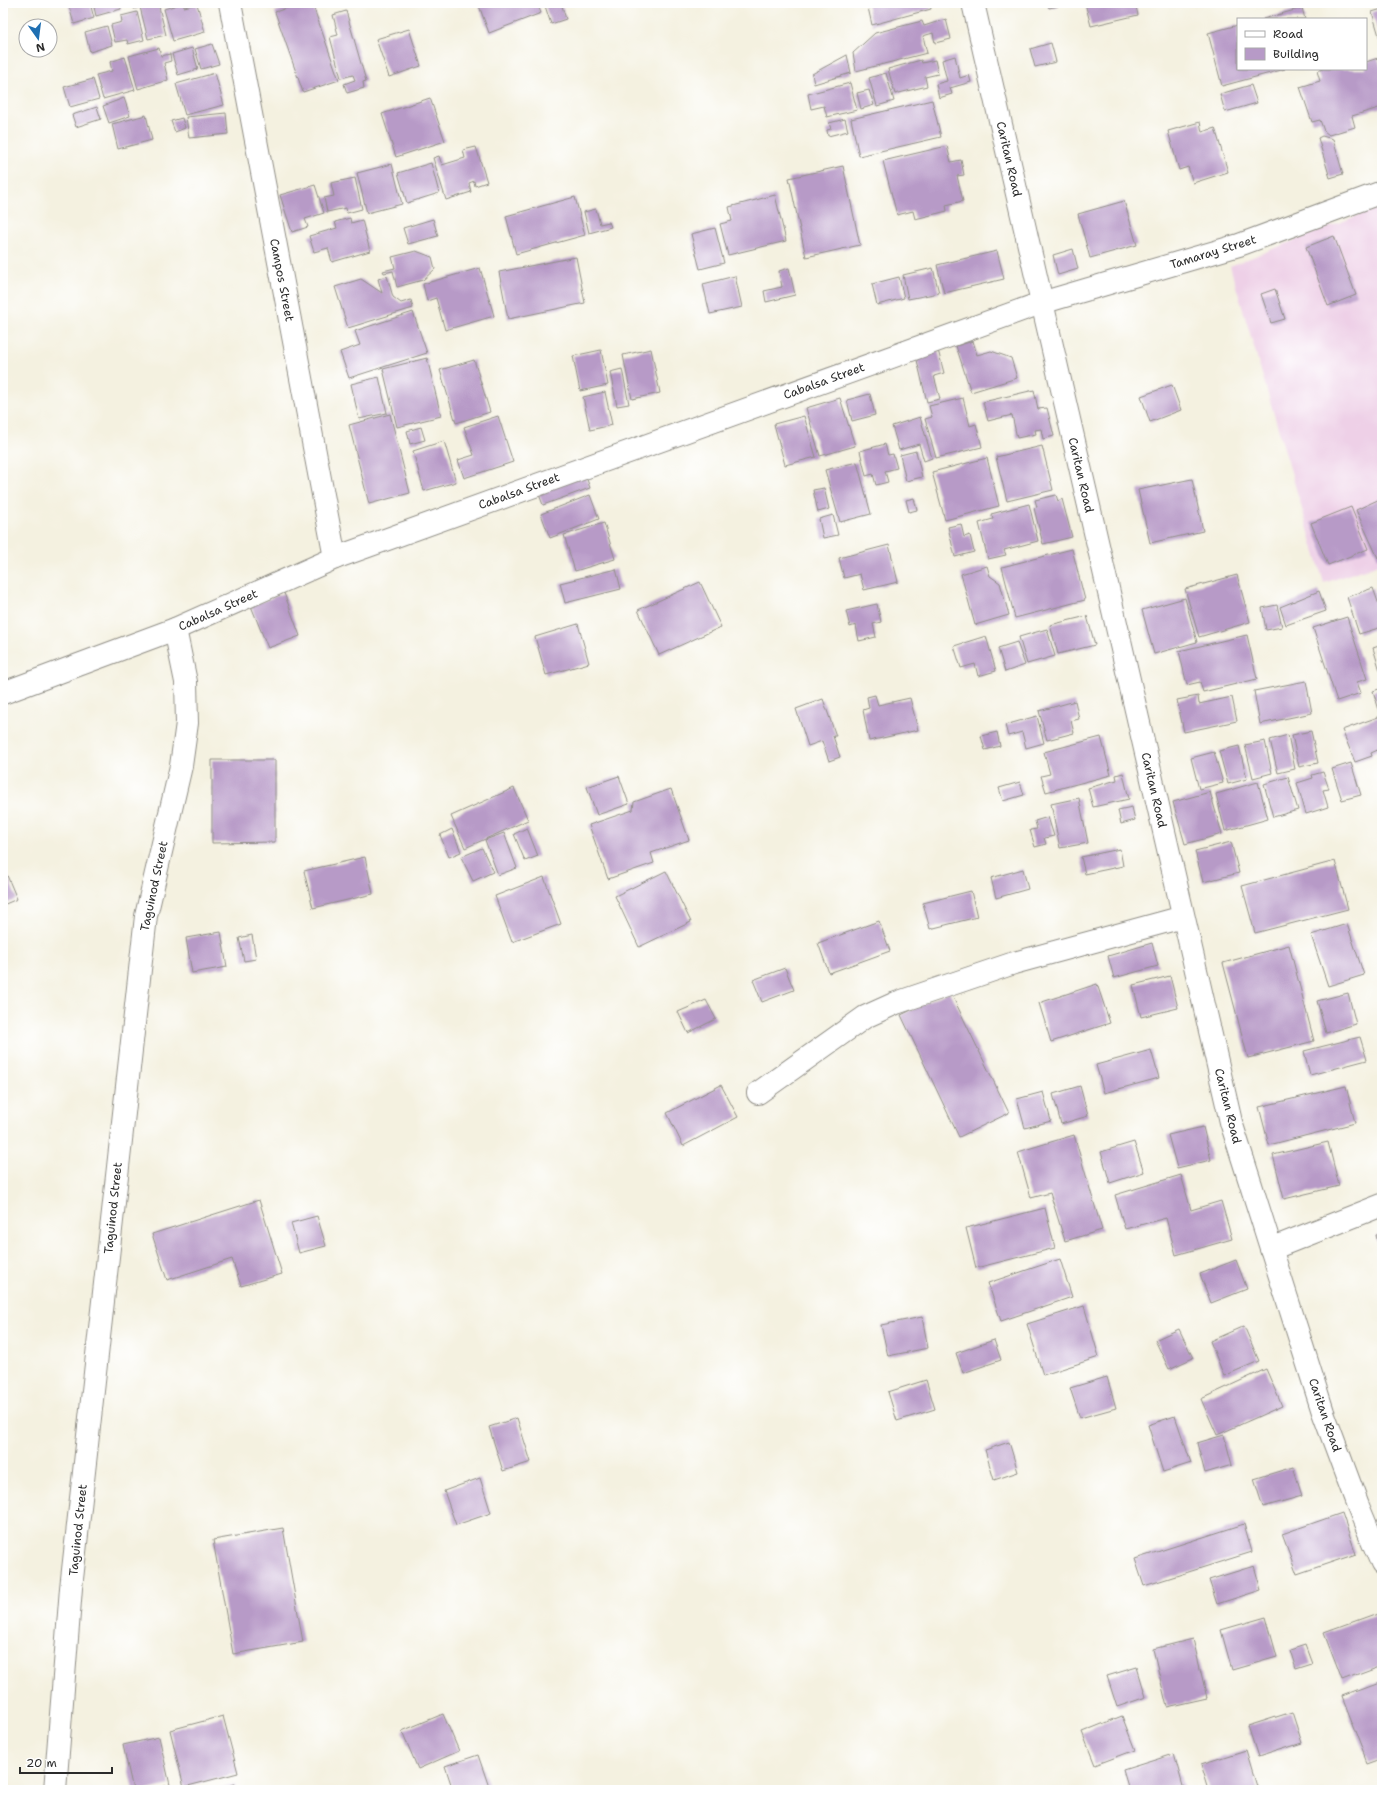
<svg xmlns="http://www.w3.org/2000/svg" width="1385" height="1793" font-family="'Shantell Sans',sans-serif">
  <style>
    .built { fill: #eed0e7 }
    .building { fill: #b79ac7 }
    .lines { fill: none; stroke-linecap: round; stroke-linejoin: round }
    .minor-casing { stroke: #908e86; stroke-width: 24 }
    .major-casing { stroke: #908e86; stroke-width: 24 }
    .minor { stroke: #fff; stroke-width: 22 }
    .major { stroke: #fff; stroke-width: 22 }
    .labels { text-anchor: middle; stroke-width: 3; stroke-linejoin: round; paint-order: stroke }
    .street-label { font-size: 12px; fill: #2b2b2b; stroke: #fff }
  </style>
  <rect width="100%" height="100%" fill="#fff"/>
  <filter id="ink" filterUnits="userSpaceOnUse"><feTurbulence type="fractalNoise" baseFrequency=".025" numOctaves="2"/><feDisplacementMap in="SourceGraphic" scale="8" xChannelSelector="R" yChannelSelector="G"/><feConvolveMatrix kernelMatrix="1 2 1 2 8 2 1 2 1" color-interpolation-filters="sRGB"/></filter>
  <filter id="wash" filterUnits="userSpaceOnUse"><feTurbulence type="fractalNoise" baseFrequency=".012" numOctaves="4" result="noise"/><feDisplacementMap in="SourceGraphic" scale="16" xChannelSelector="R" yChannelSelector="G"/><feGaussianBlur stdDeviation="0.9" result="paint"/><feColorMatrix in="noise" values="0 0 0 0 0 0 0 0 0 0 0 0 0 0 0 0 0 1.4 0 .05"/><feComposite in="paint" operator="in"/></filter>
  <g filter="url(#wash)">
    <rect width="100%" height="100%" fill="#f4f1e0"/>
    <polygon class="built" points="1382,206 1382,563 1324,583 1230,266"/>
    <g id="blocks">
      <g class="building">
        <polygon points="68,3 90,3 94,18 74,24"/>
        <polygon points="93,3 120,3 121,9 96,16"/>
        <polygon points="133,3 158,3 166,35 148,39 140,7 134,9"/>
        <polygon points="183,3 184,7 197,4 205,32 173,41 164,9"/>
        <polygon points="302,3 312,3 339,80 303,92 275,12"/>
        <polygon points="478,3 537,3 541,13 489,33"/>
        <polygon points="544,3 561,3 566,19 551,24"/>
        <polygon points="867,3 930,3 931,9 872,25"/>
        <polygon points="1047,3 1057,3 1058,6 1049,8"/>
        <polygon points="1085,3 1135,3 1138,15 1091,26"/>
        <polygon points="1302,8 1305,19 1263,19"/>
        <polygon points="1382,9 1382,46 1372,12"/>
        <polygon points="346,11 366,81 363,82 364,88 347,93 344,84 355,80 353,75 341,78 330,37 338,35 333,15"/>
        <polygon points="137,12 144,40 128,44 127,40 115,42 111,25 122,22 121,16"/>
        <polygon points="946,19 951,39 935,43 933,33 923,36 927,53 856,71 853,53 875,33 922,21 924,26"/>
        <polygon points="1238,25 1238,69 1285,69 1222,86 1208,33"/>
        <polygon points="107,26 112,45 90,52 85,32"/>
        <polygon points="409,29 421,66 389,77 376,39"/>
        <polygon points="1051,43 1056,62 1035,67 1030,49"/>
        <polygon points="212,44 219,64 201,69 195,49"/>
        <polygon points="159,48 161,56 170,54 171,61 164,63 168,80 138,89 129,56"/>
        <polygon points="192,48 198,69 178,75 172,54"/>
        <polygon points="847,55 851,73 814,84 812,74"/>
        <polygon points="955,56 960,78 969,75 971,82 950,88 952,94 939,98 936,84 947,81 942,60"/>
        <polygon points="125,57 135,90 103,99 96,75 112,71 110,62"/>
        <polygon points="1378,58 1382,70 1382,107 1352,116 1355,127 1329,135 1324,131 1320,120 1312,122 1300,87 1320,81 1317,71 1323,69 1366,69 1366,62"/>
        <polygon points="921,60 922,63 935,60 938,74 925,77 927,86 895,94 888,69"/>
        <polygon points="215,73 224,105 185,115 176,84"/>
        <polygon points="886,73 894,101 877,106 869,78"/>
        <polygon points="93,79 99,99 70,107 64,87"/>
        <polygon points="850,83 857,110 827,117 824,106 811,109 808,94"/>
        <polygon points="1251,85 1257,103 1225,112 1220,94"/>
        <polygon points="869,90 874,105 861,109 857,93"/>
        <polygon points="124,98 130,116 109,123 103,106"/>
        <polygon points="430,98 445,141 396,157 382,114"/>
        <polygon points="932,100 941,137 859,156 851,119"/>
        <polygon points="97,107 101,119 76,127 72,115"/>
        <polygon points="226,113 228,134 189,138 186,117"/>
        <polygon points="146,115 152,140 118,149 112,124"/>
        <polygon points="182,118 185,128 175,132 171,121"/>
        <polygon points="845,119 848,131 828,136 827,130 831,129 829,123"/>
        <polygon points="1200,122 1202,132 1215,128 1228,172 1193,183 1188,167 1179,170 1168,131"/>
        <polygon points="1322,136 1333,139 1343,174 1330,178 1318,138"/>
        <polygon points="947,146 951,162 961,160 964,175 957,176 963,201 946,205 947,211 915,219 913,211 897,215 883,161"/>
        <polygon points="476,147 487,182 475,186 474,181 469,183 471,192 446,200 433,158 439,156 442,165 465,158 463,150"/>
        <polygon points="431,163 439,193 407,203 398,173"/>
        <polygon points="392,164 402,204 367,213 357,173"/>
        <polygon points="843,166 860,245 806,257 789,178"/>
        <polygon points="355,178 362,209 347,213 346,208 327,212 324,198 334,196 331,183"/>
        <polygon points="315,185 324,213 305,219 308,227 292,232 280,195"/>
        <polygon points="775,195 786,241 728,255 720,224 732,221 729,207"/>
        <polygon points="575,197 585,235 516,254 506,216"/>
        <polygon points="1124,201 1137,245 1090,258 1078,214"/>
        <polygon points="596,209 600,224 609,222 611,227 589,233 584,212"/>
        <polygon points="350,218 351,223 362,220 370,251 332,262 328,248 314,252 309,236 337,228 335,222"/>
        <polygon points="433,219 438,236 408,244 403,228"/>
        <polygon points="715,228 724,263 700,269 691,234"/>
        <polygon points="1334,236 1356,295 1328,306 1306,247"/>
        <polygon points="1073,249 1078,269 1058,275 1053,255"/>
        <polygon points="416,251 432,257 435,269 423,280 397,287 393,271 384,273 383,271 395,268 392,257"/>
        <polygon points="997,251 1004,279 944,293 937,265"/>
        <polygon points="576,257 585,303 508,319 499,272"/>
        <polygon points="480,268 494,316 445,330 436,298 427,301 423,284"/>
        <polygon points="789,268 795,295 766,302 764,291 782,287 779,271"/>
        <polygon points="933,268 939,293 908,299 903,275"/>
        <polygon points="387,276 393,297 401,303 411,300 413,308 348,328 335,287 361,279 382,293 378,279"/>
        <polygon points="735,276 742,307 710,314 703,284"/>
        <polygon points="899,277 904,298 877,305 872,284"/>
        <polygon points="1275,289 1285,319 1271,323 1261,294"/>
        <polygon points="413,312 427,353 349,378 340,352 360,345 355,331"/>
        <polygon points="973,341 977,355 991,351 1011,358 1017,378 971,392 956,346"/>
        <polygon points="651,349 660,393 632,399 623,355"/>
        <polygon points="601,350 608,385 580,391 573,356"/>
        <polygon points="938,350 944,373 934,376 940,399 927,402 916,356"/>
        <polygon points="427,358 441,416 397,427 383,369"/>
        <polygon points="474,360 490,412 456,423 440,370"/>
        <polygon points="622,369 629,404 617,406 610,372"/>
        <polygon points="379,377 387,413 359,419 351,384"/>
        <polygon points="1172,385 1181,410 1150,422 1141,396"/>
        <polygon points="1034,390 1038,409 1047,408 1054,436 1043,439 1041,429 1035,430 1036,434 1017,438 1012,415 988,421 983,402"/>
        <polygon points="605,392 612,425 590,430 583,397"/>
        <polygon points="870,394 875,415 852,421 847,400"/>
        <polygon points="840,398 855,446 820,456 806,408"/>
        <polygon points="963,398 970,426 976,424 982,447 936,458 925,419 932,417 929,406"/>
        <polygon points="390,414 410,493 369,504 349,425"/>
        <polygon points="498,416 513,462 464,478 458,460 474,455 464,427"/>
        <polygon points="804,416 816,457 785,465 774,424"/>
        <polygon points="920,417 932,458 924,461 919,444 899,450 892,426"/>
        <polygon points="421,427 425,440 410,444 407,431"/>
        <polygon points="444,441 456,482 424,491 413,451"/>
        <polygon points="885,444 888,455 893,454 897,468 885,471 888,482 876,485 873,474 866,476 860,451"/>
        <polygon points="1042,446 1053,490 1007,501 996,457"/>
        <polygon points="916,451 922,477 906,481 900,455"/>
        <polygon points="987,458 999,506 945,520 932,472"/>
        <polygon points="857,462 871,514 840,522 825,470"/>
        <polygon points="584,471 590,488 543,505 537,489"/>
        <polygon points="1192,479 1203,531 1150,543 1138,490"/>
        <polygon points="824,488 829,509 818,512 813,490"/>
        <polygon points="590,495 599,519 550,538 541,514"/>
        <polygon points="1056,495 1058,501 1062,499 1072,537 1043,544 1034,508 1037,507 1035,500"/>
        <polygon points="914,498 917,510 909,512 906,500"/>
        <polygon points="1382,498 1382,556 1378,558 1356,510"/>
        <polygon points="1029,504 1038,541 1004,550 1006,555 988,559 979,523 993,519 991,514"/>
        <polygon points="1351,507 1368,549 1328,565 1311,523"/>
        <polygon points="833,515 838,535 823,538 819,519"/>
        <polygon points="604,523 615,559 575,571 564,535"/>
        <polygon points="961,524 964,537 970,535 974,552 955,557 948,527"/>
        <polygon points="889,545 898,582 864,590 860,574 844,578 839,558"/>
        <polygon points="1072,549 1085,600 1015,618 1002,567"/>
        <polygon points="987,566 990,576 1000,583 1009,615 975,625 961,574"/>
        <polygon points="616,569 621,589 565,603 560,583"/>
        <polygon points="1237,575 1250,622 1199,637 1185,589"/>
        <polygon points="700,582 721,627 659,655 638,610"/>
        <polygon points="1373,588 1382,613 1382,627 1359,634 1347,597"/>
        <polygon points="1319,591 1326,611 1286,625 1280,607"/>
        <polygon points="284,593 300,636 268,648 251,606"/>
        <polygon points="1185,598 1197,642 1154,654 1142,610"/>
        <polygon points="877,604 881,622 873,624 876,637 859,641 856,625 850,627 846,611"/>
        <polygon points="1277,605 1282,627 1266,630 1262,608"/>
        <polygon points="1087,616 1095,645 1058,654 1050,625"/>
        <polygon points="1347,617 1367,679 1357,682 1361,693 1337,701 1313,628"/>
        <polygon points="578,624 589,663 546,675 535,637"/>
        <polygon points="1047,629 1055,656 1027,664 1019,637"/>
        <polygon points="1247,635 1257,679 1203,692 1200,682 1187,685 1179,651"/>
        <polygon points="986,636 996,671 978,676 975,664 961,668 954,646"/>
        <polygon points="1017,642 1025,665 1005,672 998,648"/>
        <polygon points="1382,645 1382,677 1373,648"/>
        <polygon points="1306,681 1312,713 1260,724 1254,691"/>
        <polygon points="1382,688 1382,713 1380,713 1373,691"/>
        <polygon points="875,695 878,705 910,698 918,730 869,741 863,710 869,708 867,697"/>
        <polygon points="1198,696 1199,704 1232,697 1237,721 1184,732 1177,700"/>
        <polygon points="823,699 836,736 833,736 840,757 829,761 822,741 808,746 796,709"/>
        <polygon points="1075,701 1079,719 1071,721 1074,733 1047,740 1039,711"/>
        <polygon points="1037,716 1044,743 1026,748 1022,732 1008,736 1005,725"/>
        <polygon points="1381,716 1382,748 1371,753 1372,756 1355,762 1342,730"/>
        <polygon points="1311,731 1318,763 1299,767 1292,735"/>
        <polygon points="997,732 1000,746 985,750 981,736"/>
        <polygon points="1288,735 1295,769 1278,773 1270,740"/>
        <polygon points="1101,737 1111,775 1046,792 1041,776 1050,774 1044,752"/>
        <polygon points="1265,741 1272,773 1253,778 1245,745"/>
        <polygon points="1239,746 1247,779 1228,784 1219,751"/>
        <polygon points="1214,752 1223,783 1199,789 1191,758"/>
        <polygon points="212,760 275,760 275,842 212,843"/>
        <polygon points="1351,763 1361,795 1342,800 1332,769"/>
        <polygon points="1323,772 1329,789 1323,790 1328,807 1306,814 1297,783 1313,778 1312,775"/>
        <polygon points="1123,773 1129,799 1093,807 1088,788 1117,780 1116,775"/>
        <polygon points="619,776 629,804 597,815 587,787"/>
        <polygon points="1288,777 1298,810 1273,817 1264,784"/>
        <polygon points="1020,782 1024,795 1003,801 999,788"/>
        <polygon points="1258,782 1268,819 1225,831 1216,794"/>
        <polygon points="514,788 528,820 465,848 451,816"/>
        <polygon points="671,789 689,840 651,853 654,863 608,879 589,825 633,810 634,802"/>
        <polygon points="1210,792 1222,834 1185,844 1173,802"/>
        <polygon points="1079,798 1088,843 1060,848 1051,804"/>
        <polygon points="1132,807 1135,820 1121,824 1118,810"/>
        <polygon points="1048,817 1054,836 1044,838 1046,844 1035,847 1030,830 1037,829 1035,821"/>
        <polygon points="527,828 538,856 525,861 514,834"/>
        <polygon points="452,829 461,852 449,857 440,835"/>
        <polygon points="504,833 517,868 498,875 485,840"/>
        <polygon points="1231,842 1239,873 1203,882 1195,851"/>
        <polygon points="482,848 493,872 473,881 461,857"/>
        <polygon points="1120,849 1123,866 1085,874 1081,857"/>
        <polygon points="365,857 373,894 313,908 304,871"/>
        <polygon points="1335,861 1348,909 1255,933 1242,886"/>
        <polygon points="3,866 17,899 3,905"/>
        <polygon points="1023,869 1028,889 996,898 991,878"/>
        <polygon points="666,871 691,922 639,947 615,896"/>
        <polygon points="544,877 561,924 512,942 495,896"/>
        <polygon points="971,891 977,917 930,929 923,903"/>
        <polygon points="879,921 890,951 829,973 818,943"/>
        <polygon points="1347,924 1364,975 1328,986 1311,935"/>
        <polygon points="221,932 227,967 192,973 186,938"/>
        <polygon points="252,935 256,959 244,961 239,938"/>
        <polygon points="1152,943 1158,966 1114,978 1108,956"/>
        <polygon points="1289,945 1314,1041 1248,1058 1223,963"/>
        <polygon points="785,968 794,990 762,1002 753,980"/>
        <polygon points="1170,976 1178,1008 1141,1017 1133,985"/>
        <polygon points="1097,984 1110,1023 1051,1042 1039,1003"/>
        <polygon points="950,991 1009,1113 959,1137 901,1015"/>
        <polygon points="1348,993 1356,1024 1326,1033 1317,1001"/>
        <polygon points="706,1000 716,1019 688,1033 678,1012"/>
        <polygon points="1360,1037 1367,1060 1310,1075 1304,1051"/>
        <polygon points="1151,1050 1159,1078 1104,1093 1096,1065"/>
        <polygon points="721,1085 738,1117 683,1146 667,1113"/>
        <polygon points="1080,1086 1088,1116 1061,1124 1053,1094"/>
        <polygon points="1346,1086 1355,1123 1269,1145 1259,1107"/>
        <polygon points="1043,1092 1051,1121 1025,1128 1017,1099"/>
        <polygon points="1203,1127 1211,1160 1177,1168 1168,1135"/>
        <polygon points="1074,1135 1102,1230 1065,1241 1050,1193 1031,1198 1018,1152"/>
        <polygon points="1134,1142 1144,1172 1110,1183 1101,1152"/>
        <polygon points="1328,1142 1339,1186 1284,1199 1273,1155"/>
        <polygon points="1181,1175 1191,1210 1221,1201 1232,1239 1176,1255 1166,1218 1125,1229 1115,1195"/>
        <polygon points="259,1200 282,1274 241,1286 232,1259 167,1280 152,1234"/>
        <polygon points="1045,1208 1055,1248 976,1268 966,1228"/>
        <polygon points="317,1216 326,1246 299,1253 291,1223"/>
        <polygon points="1382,1234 1382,1256 1381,1256 1376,1235"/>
        <polygon points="1060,1259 1072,1297 1001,1321 988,1283"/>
        <polygon points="1236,1260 1247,1289 1211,1303 1200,1274"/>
        <polygon points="1084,1306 1099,1357 1043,1375 1027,1324"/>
        <polygon points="922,1317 928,1348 888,1356 881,1325"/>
        <polygon points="1244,1326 1259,1361 1224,1376 1210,1341"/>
        <polygon points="1179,1329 1193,1358 1169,1369 1155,1340"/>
        <polygon points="994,1340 1001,1360 963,1373 956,1353"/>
        <polygon points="1266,1369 1282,1406 1217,1435 1201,1399"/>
        <polygon points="1107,1377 1116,1408 1080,1418 1070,1388"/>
        <polygon points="926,1380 935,1409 897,1421 888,1392"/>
        <polygon points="1175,1416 1191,1463 1163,1472 1148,1425"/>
        <polygon points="517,1418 531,1462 503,1471 489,1427"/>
        <polygon points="1224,1435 1232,1465 1205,1473 1197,1443"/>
        <polygon points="1009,1442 1018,1472 994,1480 985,1450"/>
        <polygon points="1293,1467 1302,1496 1263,1507 1254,1479"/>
        <polygon points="480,1478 491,1513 456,1525 444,1491"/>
        <polygon points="1342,1513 1356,1554 1297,1574 1282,1534"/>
        <polygon points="1244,1524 1252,1552 1144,1586 1135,1559"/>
        <polygon points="283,1528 303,1642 233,1654 213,1540"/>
        <polygon points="1254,1566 1261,1590 1217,1604 1209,1580"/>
        <polygon points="1382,1612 1382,1665 1342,1680 1324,1633"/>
        <polygon points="1266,1617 1277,1657 1232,1670 1221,1630"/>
        <polygon points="1193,1639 1207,1698 1167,1707 1153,1649"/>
        <polygon points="1305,1645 1312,1664 1296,1669 1290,1650"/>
        <polygon points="1137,1667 1146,1697 1117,1707 1107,1676"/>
        <polygon points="1382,1681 1382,1758 1368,1763 1342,1696"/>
        <polygon points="1292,1712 1302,1743 1258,1757 1248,1726"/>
        <polygon points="443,1714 459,1751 418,1769 402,1731"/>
        <polygon points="223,1716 238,1773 184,1787 170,1730"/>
        <polygon points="1122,1716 1135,1750 1095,1765 1082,1732"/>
        <polygon points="159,1737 170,1785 148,1790 133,1790 123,1745"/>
        <polygon points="1246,1750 1258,1790 1209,1790 1201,1764"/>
        <polygon points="1174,1754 1184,1790 1129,1790 1123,1770"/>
        <polygon points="478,1755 489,1787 479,1790 453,1790 445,1766"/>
        <polygon points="235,1784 236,1790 213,1790"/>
      </g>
    </g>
  </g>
  <g filter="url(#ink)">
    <use href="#blocks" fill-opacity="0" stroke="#908e86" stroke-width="1"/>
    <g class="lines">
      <g class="minor-casing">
        <g id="minor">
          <polyline points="230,3 335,558"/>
          <polyline points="3,693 175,629 335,558 1041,303 1239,245 1382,192"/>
          <polyline points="758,1093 865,1017 896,1003 1014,963 1183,917"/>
          <polyline points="1271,1249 1382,1205"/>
          <polyline points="55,1790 71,1588 146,916 181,766 187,723 186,682 175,629"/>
        </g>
      </g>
      <g class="major-casing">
        <polyline id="major" points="973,3 1231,1122 1323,1412 1358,1506 1382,1564"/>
      </g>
      <use href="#minor" class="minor"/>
      <use href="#major" class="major"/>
    </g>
  </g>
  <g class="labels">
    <g class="street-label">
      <text transform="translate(1009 159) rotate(77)" y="4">Caritan Road</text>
      <text transform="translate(1213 252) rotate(-17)" y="4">Tamaray Street</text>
      <text transform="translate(282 280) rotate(79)" y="4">Campos Street</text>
      <text transform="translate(824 381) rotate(-20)" y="4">Cabalsa Street</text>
      <text transform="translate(1081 475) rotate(77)" y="4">Caritan Road</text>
      <text transform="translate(519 491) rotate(-20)" y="4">Cabalsa Street</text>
      <text transform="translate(218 610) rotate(-24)" y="4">Cabalsa Street</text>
      <text transform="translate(1154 790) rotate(77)" y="4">Caritan Road</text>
      <text transform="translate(154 886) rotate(-78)" y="4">Taguinod Street</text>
      <text transform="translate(1228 1106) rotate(76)" y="4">Caritan Road</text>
      <text transform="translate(113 1208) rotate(-84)" y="4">Taguinod Street</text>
      <text transform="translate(1325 1415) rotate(71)" y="4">Caritan Road</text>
      <text transform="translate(78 1530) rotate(-84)" y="4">Taguinod Street</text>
    </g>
  </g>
  <rect width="1385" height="1793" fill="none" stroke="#fff" stroke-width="16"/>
  <rect x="1237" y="18" width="130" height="52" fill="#ffffff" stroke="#aaaaaa"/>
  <rect x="1245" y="31" width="20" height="6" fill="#ffffff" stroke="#aaaaaa"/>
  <text x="1273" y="38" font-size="12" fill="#2b2b2b">Road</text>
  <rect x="1245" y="48" width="20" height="12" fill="#b79ac7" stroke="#aaaaaa"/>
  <text x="1273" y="58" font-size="12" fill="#2b2b2b">Building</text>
  <g transform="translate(38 38) rotate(166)"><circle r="19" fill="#ffffff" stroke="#aaaaaa"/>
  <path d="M0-3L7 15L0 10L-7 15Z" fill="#1f6fb2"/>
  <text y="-6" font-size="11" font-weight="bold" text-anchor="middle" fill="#2b2b2b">N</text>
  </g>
  <path d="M20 1767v6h92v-6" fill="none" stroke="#2b2b2b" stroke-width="2"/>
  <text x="26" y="1767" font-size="12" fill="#2b2b2b" stroke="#ffffff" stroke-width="3" paint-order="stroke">20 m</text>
</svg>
